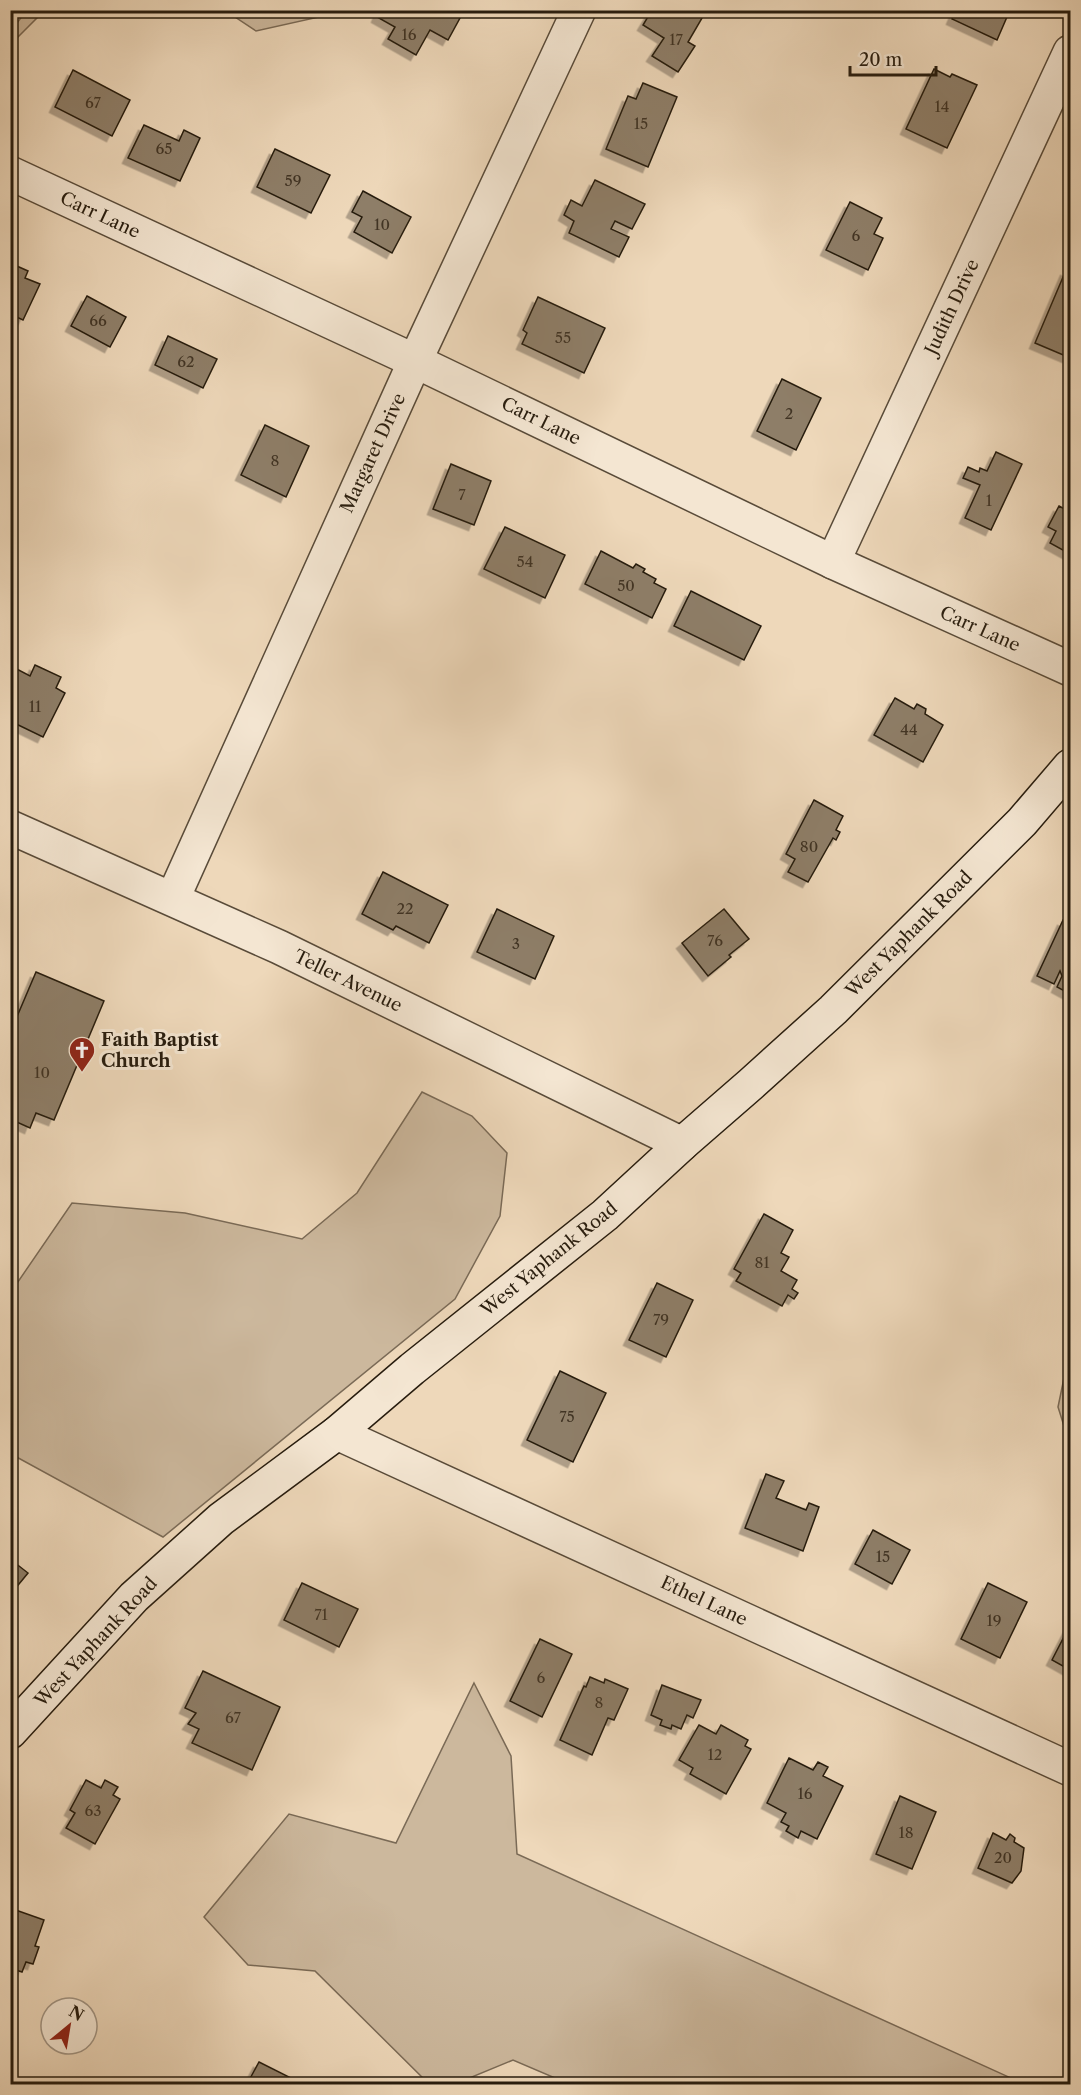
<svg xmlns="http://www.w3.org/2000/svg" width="1081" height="2095" font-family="'Libre Caslon Text',serif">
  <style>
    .green { fill: #ccb89d; stroke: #7a6a56; stroke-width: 1.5 }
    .building { fill: #8e7e67; stroke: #271c0e; stroke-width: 1.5; filter: url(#shadow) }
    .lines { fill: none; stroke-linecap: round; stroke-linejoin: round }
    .street-casing { stroke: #594b39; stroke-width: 36 }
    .secondary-casing { stroke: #271c0e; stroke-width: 36 }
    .street { stroke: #f4e6d2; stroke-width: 33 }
    .secondary { stroke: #f4e6d2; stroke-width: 33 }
    .labels { text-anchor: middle; stroke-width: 6; stroke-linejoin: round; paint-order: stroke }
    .number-label { font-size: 15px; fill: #413424 }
    .street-label { font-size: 18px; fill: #271c0e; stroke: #f4e6d2 }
    .poi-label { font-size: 18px; font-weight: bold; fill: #271c0e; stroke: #f4e6d2; text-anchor: start }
  </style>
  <defs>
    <filter id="shadow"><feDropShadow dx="-5.5" dy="5.5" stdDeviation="0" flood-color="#0004"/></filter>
  </defs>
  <rect width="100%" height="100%" fill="#eed8ba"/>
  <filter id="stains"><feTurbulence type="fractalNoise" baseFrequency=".00333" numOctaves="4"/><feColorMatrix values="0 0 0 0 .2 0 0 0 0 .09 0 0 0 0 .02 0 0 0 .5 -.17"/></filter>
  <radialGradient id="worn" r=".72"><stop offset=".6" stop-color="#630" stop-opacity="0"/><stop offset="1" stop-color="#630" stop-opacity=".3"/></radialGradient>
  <g class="green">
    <polygon points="26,11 53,11 38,17 11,44 11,31"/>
    <polygon points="226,11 346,10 346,11 256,31"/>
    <polygon points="422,1092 472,1116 507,1153 500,1216 455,1299 163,1537 11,1454 11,1292 72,1203 185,1213 302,1239 357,1193"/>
    <polygon points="1070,1349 1070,1445 1058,1407"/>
    <polygon points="474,1683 511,1756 517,1854 1024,2084 569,2084 513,2060 455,2084 429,2084 315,1971 248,1965 204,1917 289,1814 396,1843"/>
  </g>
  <g class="building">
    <polygon points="380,10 446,10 460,18 448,40 430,30 416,55 388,39 395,27 377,17"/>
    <polygon points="652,10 701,10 705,13 688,42 695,46 678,72 652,56 664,38 643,25"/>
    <polygon points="956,10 1010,10 997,40 952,19"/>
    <polygon points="934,69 950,77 952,74 977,85 947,148 906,129"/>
    <polygon points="73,70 130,100 112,136 55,107"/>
    <polygon points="643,83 677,97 648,167 606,149 628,96 636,99"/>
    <polygon points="144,125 179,141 184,130 200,138 180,181 128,158"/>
    <polygon points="275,149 330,175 311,213 257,187"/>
    <polygon points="595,180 645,204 632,229 615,221 611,229 629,237 619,257 569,233 574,221 564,215 571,200 582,206"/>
    <polygon points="363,191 411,217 392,253 354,232 362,217 352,212"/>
    <polygon points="850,202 882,218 874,234 883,238 868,270 826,250"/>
    <polygon points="10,263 28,271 25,278 40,284 23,320 10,314"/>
    <polygon points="1066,270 1070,272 1070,352 1068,357 1035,343"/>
    <polygon points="87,296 126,317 110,347 71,326"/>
    <polygon points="538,297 605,328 584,373 522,344 527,333 523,330"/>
    <polygon points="168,336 217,359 203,388 155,365"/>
    <polygon points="782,379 821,398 796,450 757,431"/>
    <polygon points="265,425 309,446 286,497 241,475"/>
    <polygon points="996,452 1022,464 991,530 965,518 980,485 963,478 968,467 979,472 980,468 987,471"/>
    <polygon points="451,464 491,481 474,525 433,509"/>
    <polygon points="1059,506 1070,512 1070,554 1050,543 1056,531 1048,527"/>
    <polygon points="505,527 565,555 545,598 484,569"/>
    <polygon points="601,551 633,568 636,564 645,569 643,572 656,579 654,583 666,589 652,618 585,584"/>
    <polygon points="691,591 761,626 744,660 674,626"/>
    <polygon points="35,665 61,677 56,688 65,693 43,737 10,721 10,673 13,667 30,676"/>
    <polygon points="895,698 914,709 917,704 926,709 925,714 943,725 923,762 874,735"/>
    <polygon points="814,800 843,816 836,830 840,832 836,840 833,838 808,882 788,872 795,859 786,854"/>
    <polygon points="383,872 448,905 429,943 396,926 393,930 362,914"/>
    <polygon points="497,909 554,936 535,979 477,952"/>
    <polygon points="724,909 749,939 729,955 731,957 708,976 682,943"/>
    <polygon points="1063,920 1070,924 1070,994 1057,987 1062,976 1060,971 1054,984 1037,976"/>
    <polygon points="36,972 104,1001 54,1120 36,1113 30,1128 10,1119 10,1033"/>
    <polygon points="764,1214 793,1230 781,1253 789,1257 781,1271 797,1280 792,1289 798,1293 794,1299 788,1295 782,1306 736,1281 741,1273 734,1269"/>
    <polygon points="657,1283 693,1300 666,1357 629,1340"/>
    <polygon points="560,1371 606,1393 573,1462 527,1440"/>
    <polygon points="766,1474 784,1481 776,1498 806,1510 809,1503 819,1507 803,1551 745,1528"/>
    <polygon points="873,1530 910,1550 892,1584 855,1564"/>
    <polygon points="10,1559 28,1573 10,1595"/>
    <polygon points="302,1583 358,1609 339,1647 284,1620"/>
    <polygon points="988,1583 1027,1602 1000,1658 961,1639"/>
    <polygon points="1070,1625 1070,1670 1052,1660"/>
    <polygon points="540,1639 572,1654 542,1717 510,1701"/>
    <polygon points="203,1671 280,1707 252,1770 192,1743 199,1729 188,1724 196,1713 185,1708"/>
    <polygon points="590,1677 604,1683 605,1679 628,1689 614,1720 608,1718 592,1755 560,1740 584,1686 586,1687"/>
    <polygon points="662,1685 701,1700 693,1718 687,1715 681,1729 672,1725 671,1729 660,1725 662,1720 651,1715"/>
    <polygon points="699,1725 716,1734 721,1725 748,1740 745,1746 751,1749 726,1794 690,1774 693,1768 679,1760"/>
    <polygon points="789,1758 813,1770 818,1762 828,1767 823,1776 843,1786 817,1839 801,1831 798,1838 786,1831 789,1826 781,1822 786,1813 767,1803"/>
    <polygon points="86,1780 101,1788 105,1780 118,1787 113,1795 120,1799 95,1844 66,1828 75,1813 70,1810"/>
    <polygon points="900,1796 936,1812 912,1869 876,1854"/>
    <polygon points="993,1833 1006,1840 1010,1834 1015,1838 1014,1842 1024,1848 1021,1871 1012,1883 978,1868"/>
    <polygon points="10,1908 44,1920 35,1946 39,1947 33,1964 26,1962 22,1972 10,1968"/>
    <polygon points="259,2062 295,2080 293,2084 247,2084"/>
  </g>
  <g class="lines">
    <g class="street-casing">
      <g id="street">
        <polyline points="10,173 415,361 833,562 1070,669"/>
        <polyline points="833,562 1070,52"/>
        <polyline points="10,827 279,947 682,1144"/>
        <polyline points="173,898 415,361 579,10"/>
        <polyline points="337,1433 1070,1769"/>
      </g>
    </g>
    <g class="secondary-casing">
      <polyline id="secondary" points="10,1732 134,1597 221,1519 337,1433 412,1369 605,1215 682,1144 751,1084 833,1010 1022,822 1070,766"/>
    </g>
    <use href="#street" class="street"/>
    <use href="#secondary" class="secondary"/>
  </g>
  <defs>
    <g id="church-pin" transform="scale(1.35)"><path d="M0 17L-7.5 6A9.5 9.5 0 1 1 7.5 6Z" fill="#8f2418" stroke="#f4e6d2"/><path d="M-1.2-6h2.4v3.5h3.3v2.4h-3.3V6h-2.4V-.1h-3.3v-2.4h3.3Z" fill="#fff"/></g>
  </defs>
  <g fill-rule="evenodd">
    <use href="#church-pin" x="82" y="1050"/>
  </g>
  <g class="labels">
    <g class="number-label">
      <text x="409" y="40">16</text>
      <text x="676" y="45">17</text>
      <text x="93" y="108">67</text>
      <text x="942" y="112">14</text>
      <text x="641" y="129">15</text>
      <text x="164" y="154">65</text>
      <text x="293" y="186">59</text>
      <text x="382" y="230">10</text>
      <text x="856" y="241">6</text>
      <text x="98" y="326">66</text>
      <text x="563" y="343">55</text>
      <text x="186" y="367">62</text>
      <text x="789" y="419">2</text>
      <text x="275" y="466">8</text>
      <text x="462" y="500">7</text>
      <text x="989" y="506">1</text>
      <text x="525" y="567">54</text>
      <text x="626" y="591">50</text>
      <text x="35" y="712">11</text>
      <text x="909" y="735">44</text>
      <text x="809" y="852">80</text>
      <text x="405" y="914">22</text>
      <text x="715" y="946">76</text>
      <text x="516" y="949">3</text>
      <text x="42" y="1078">10</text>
      <text x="762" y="1268">81</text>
      <text x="661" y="1325">79</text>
      <text x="567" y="1422">75</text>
      <text x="883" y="1562">15</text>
      <text x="321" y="1620">71</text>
      <text x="994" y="1626">19</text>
      <text x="541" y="1683">6</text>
      <text x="599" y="1708">8</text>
      <text x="233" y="1723">67</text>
      <text x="715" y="1760">12</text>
      <text x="805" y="1799">16</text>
      <text x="93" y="1816">63</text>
      <text x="906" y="1838">18</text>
      <text x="1003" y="1863">20</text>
    </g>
    <g class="street-label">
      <text transform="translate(100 215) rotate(25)" y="6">Carr Lane</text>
      <text transform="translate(952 307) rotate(-65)" y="6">Judith Drive</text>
      <text transform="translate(541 421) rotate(26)" y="6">Carr Lane</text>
      <text transform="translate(373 453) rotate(-65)" y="6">Margaret Drive</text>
      <text transform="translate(980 629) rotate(24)" y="6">Carr Lane</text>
      <text transform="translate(909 934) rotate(-45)" y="6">West Yaphank Road</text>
      <text transform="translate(348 981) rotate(26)" y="6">Teller Avenue</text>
      <text transform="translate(549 1259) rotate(-39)" y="6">West Yaphank Road</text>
      <text transform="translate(704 1601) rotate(25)" y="6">Ethel Lane</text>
      <text transform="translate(96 1642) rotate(-47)" y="6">West Yaphank Road</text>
    </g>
    <g class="poi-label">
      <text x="101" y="1046">Faith Baptist<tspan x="101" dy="21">Church</tspan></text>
    </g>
  </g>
  <rect width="1081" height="2095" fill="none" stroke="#eed8ba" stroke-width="36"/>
  <rect x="12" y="12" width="1057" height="2071" fill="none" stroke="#271c0e" stroke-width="3"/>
  <rect x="18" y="18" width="1045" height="2059" fill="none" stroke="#271c0e" stroke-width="1.5"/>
  <g transform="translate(69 2026) rotate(30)"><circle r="28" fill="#f4e6d2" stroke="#a29584" stroke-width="1.5"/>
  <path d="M0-4.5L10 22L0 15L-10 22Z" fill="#8f2418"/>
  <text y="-9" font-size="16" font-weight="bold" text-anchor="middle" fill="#271c0e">N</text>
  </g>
  <path d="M850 66v9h86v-9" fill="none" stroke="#271c0e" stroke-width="3"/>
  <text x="859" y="66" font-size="18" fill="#271c0e" stroke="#f4e6d2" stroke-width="4.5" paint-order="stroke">20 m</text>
  <rect width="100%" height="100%" filter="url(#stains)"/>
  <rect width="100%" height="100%" fill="url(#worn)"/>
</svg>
